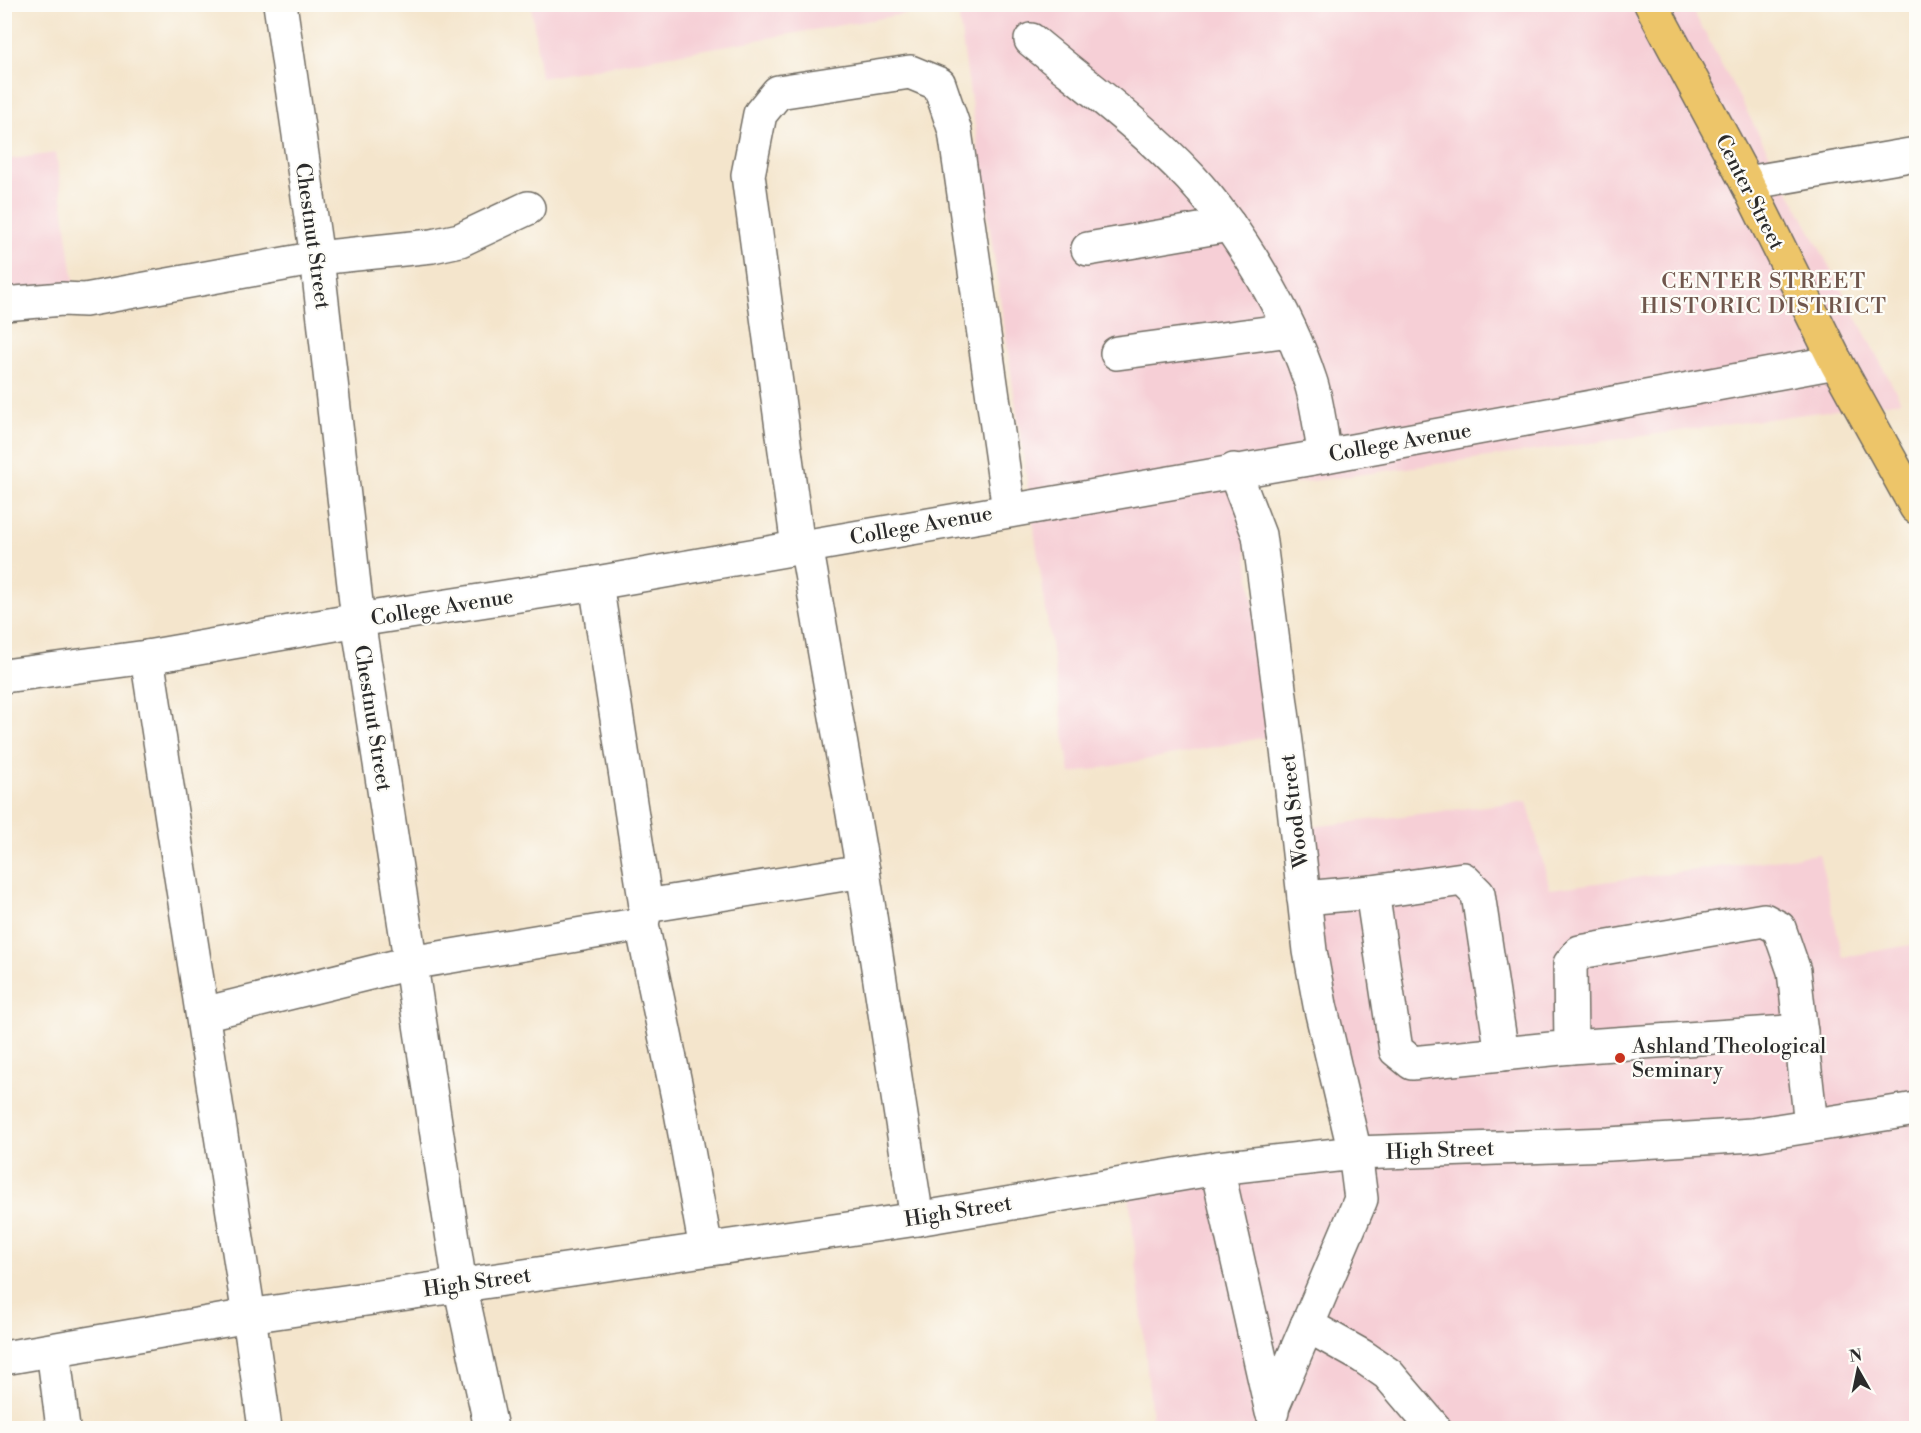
<svg xmlns="http://www.w3.org/2000/svg" width="1921" height="1433" font-family="'Libre Bodoni',serif">
  <style>
    .built { fill: #f6cfd6 }
    .lines { fill: none; stroke-linecap: round; stroke-linejoin: round }
    .minor-casing { stroke: #716c63; stroke-width: 36 }
    .major-casing { stroke: #716c63; stroke-width: 36 }
    .minor { stroke: #fff; stroke-width: 33 }
    .major { stroke: #edc569; stroke-width: 33 }
    .poi-dot { fill: #c8321e; stroke: #fdfcf7; stroke-width: 2 }
    .labels { text-anchor: middle; stroke-width: 4.5; stroke-linejoin: round; paint-order: stroke }
    .street-label { font-size: 21px; fill: #2b2b2b; stroke: #fdfcf7 }
    .poi-label { font-size: 21px; fill: #2b2b2b; stroke: #fdfcf7; text-anchor: start }
    .neighbourhood-label { font-size: 22px; letter-spacing: 1.5px; fill: #70564c; stroke: #fdfcf7 }
  </style>
  <rect width="100%" height="100%" fill="#fdfcf7"/>
  <filter id="ink" filterUnits="userSpaceOnUse"><feTurbulence type="fractalNoise" baseFrequency=".0167" numOctaves="2"/><feDisplacementMap in="SourceGraphic" scale="12" xChannelSelector="R" yChannelSelector="G"/><feConvolveMatrix kernelMatrix="1 2 1 2 8 2 1 2 1" color-interpolation-filters="sRGB"/></filter>
  <filter id="wash" filterUnits="userSpaceOnUse"><feTurbulence type="fractalNoise" baseFrequency=".008" numOctaves="4" result="noise"/><feDisplacementMap in="SourceGraphic" scale="24" xChannelSelector="R" yChannelSelector="G"/><feGaussianBlur stdDeviation="1.35" result="paint"/><feColorMatrix in="noise" values="0 0 0 0 0 0 0 0 0 0 0 0 0 0 0 0 0 1.4 0 .05"/><feComposite in="paint" operator="in"/></filter>
  <g filter="url(#wash)">
    <rect width="100%" height="100%" fill="#f4e5cc"/>
    <g class="built">
      <polygon points="531,5 531,4 956,5 541,78"/>
      <polygon points="957,5 1690,5 1901,401 1238,491 1272,736 1070,774"/>
      <polygon points="56,153 78,314 5,323 4,160"/>
      <polygon points="1527,801 1550,889 1819,854 1843,957 1916,944 1916,1428 1153,1428 1129,1193 1341,1158 1286,830"/>
    </g>
  </g>
  <g filter="url(#ink)">
    <g class="lines">
      <g class="minor-casing">
        <g id="minor">
          <polyline points="280,4 317,258 358,620 460,1285 491,1428"/>
          <path d="M1031,40c53,44 111,86 159,137 49,53 97,133 120,203 8,23 10,51 15,76"/>
          <polyline points="1747,183 1916,154"/>
          <polyline points="1088,249 1229,225"/>
          <polyline points="4,304 62,299 85,300 317,258 432,246 460,240 528,208"/>
          <polyline points="1117,353 1290,330"/>
          <polyline points="1234,470 1259,535 1290,773 1310,951 1320,1005 1355,1153 1361,1199 1272,1408"/>
          <polyline points="806,545 863,871 917,1219"/>
          <polyline points="798,547 748,175 760,114 778,92 910,72 939,84 955,131 1009,510"/>
          <polyline points="596,583 646,906 642,924 681,1112 706,1249"/>
          <polyline points="147,657 249,1316 265,1428"/>
          <polyline points="4,676 147,657 358,620 596,583 1325,456 1836,362"/>
          <polyline points="1372,892 1463,879 1478,894 1502,1054"/>
          <polyline points="1304,898 1372,892 1396,1050 1412,1063 1571,1047 1570,964 1580,952 1764,920 1779,928 1794,971 1811,1125"/>
          <polyline points="646,906 863,871"/>
          <polyline points="203,1014 410,963 642,924"/>
          <polyline points="1571,1047 1801,1031"/>
          <polyline points="1217,1168 1272,1412"/>
          <polyline points="1307,1325 1362,1356 1388,1374 1434,1428"/>
          <polyline points="53,1350 63,1428"/>
          <polyline points="4,1358 249,1316 917,1219 1217,1168 1355,1153 1609,1144 1752,1135 1916,1109"/>
        </g>
      </g>
      <g class="major-casing">
        <polyline id="major" points="1651,4 1747,183 1836,362 1916,507"/>
      </g>
      <use href="#minor" class="minor"/>
      <use href="#major" class="major"/>
    </g>
  </g>
  <circle class="poi-dot" cx="1620" cy="1058" r="6"/>
  <g class="labels">
    <g class="street-label">
      <text transform="translate(1750 192) rotate(63)" y="7">Center Street</text>
      <text transform="translate(313 236) rotate(82)" y="7">Chestnut Street</text>
      <text transform="translate(1400 442) rotate(-10)" y="7">College Avenue</text>
      <text transform="translate(921 525) rotate(-10)" y="7">College Avenue</text>
      <text transform="translate(442 607) rotate(-9)" y="7">College Avenue</text>
      <text transform="translate(373 718) rotate(81)" y="7">Chestnut Street</text>
      <text transform="translate(1294 811) rotate(-97)" y="7">Wood Street</text>
      <text transform="translate(1440 1150) rotate(-2)" y="7">High Street</text>
      <text transform="translate(958 1211) rotate(-9)" y="7">High Street</text>
      <text transform="translate(477 1282) rotate(-8)" y="7">High Street</text>
    </g>
    <g class="poi-label">
      <text x="1632" y="1053">Ashland Theological<tspan x="1632" dy="24">Seminary</tspan></text>
    </g>
    <g class="neighbourhood-label">
      <text x="1764" y="288">CENTER STREET<tspan x="1764" dy="25">HISTORIC DISTRICT</tspan></text>
    </g>
  </g>
  <rect width="1921" height="1433" fill="none" stroke="#fdfcf7" stroke-width="24"/>
  <g transform="translate(1858 1370) rotate(351)" stroke="#fdfcf7" stroke-width="4.5" paint-order="stroke">
  <path d="M0-4.5L10 22L0 15L-10 22Z" fill="#2b2b2b"/>
  <text y="-9" font-size="16" font-weight="bold" text-anchor="middle" fill="#2b2b2b">N</text>
  </g>
</svg>
